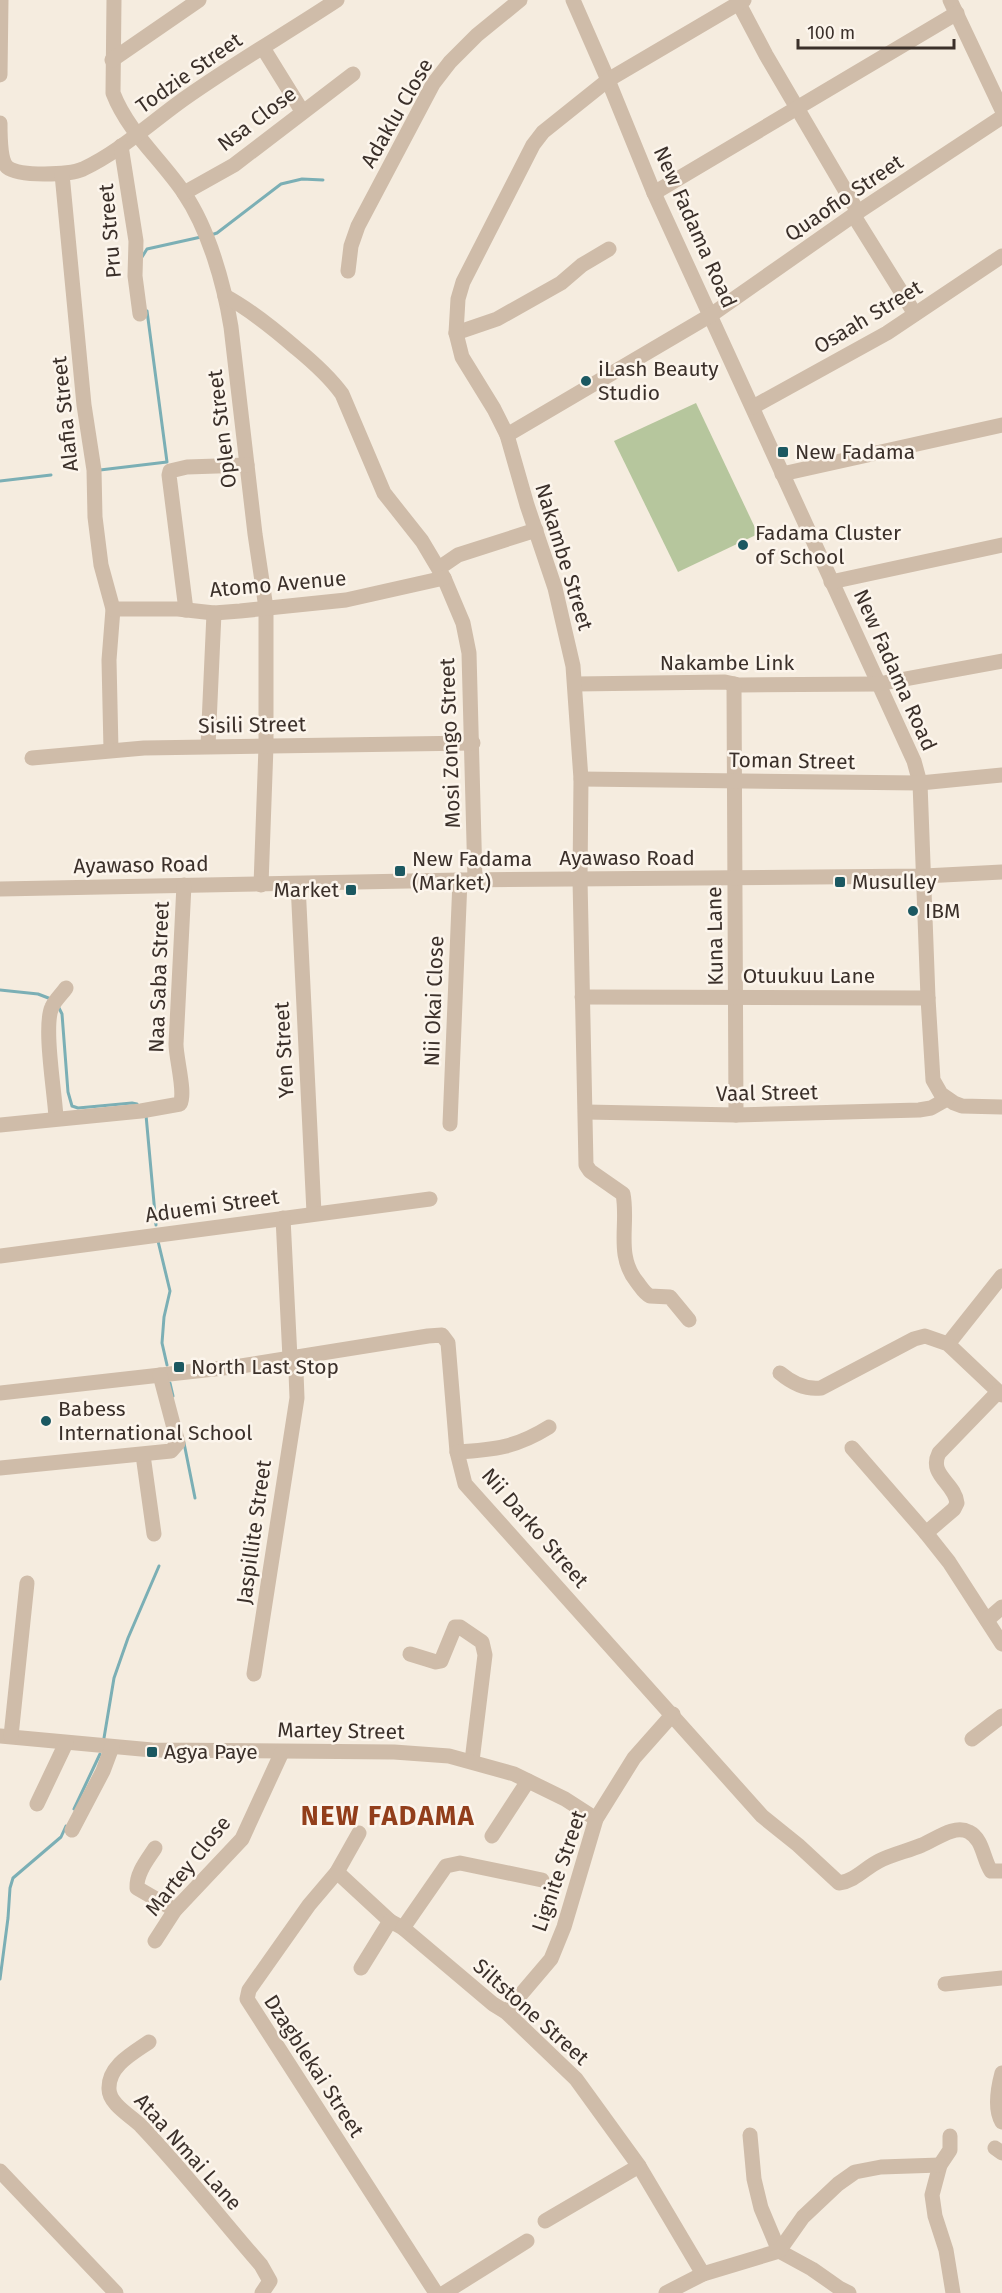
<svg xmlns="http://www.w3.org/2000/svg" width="1002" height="2293" font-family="'Fira Sans',sans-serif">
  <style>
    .garden { fill: #b6c69d }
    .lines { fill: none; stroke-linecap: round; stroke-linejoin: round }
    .stream { stroke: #7bafb5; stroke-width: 3 }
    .minor { stroke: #cfbca9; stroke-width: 15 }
    .poi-dot { fill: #1b5861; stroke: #fcf5ec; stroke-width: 2 }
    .labels { text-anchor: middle; stroke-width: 5; stroke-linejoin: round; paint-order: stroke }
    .street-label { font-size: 21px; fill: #3b302a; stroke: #fcf5ec }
    .poi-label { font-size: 21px; fill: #3b302a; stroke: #fcf5ec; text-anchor: start }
    .district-label { font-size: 27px; font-weight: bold; letter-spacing: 1.5px; fill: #923e1b; stroke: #fcf5ec }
  </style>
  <rect width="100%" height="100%" fill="#f5ecdf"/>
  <polygon class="garden" points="696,403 758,534 678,572 614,441"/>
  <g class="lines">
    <g class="stream">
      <polyline points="211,235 217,233 281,184 302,179 323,180"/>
      <polyline points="142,257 147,249 201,237"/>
      <polyline points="100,470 167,462 147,311"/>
      <polyline points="0,481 51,475"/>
      <polyline points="0,990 38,994 51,999"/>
      <polyline points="58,1006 62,1014 68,1092 72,1106 78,1108 132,1103 137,1104"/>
      <polyline points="146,1115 156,1225"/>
      <polyline points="158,1241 170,1291 164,1317 162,1343 167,1365"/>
      <polyline points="170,1383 173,1396"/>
      <polyline points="184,1443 195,1498"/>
      <polyline points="104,1738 114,1678 128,1638 159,1566"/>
      <polyline points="74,1809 100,1754"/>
      <polyline points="0,1979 8,1918 10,1888 13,1878 61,1837 66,1826"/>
    </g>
    <g class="minor">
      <path d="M114,0l-1,93c15,39 48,66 71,100 25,37 40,91 47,134l24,207 11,74v138l-5,139"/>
      <polyline points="573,0 608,80 654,193 914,761 920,783 928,998 933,1080 941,1094 954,1103 962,1106 1002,1107"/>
      <polyline points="737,0 766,55 858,212"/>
      <polyline points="950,0 1002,110"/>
      <polyline points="263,48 302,111"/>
      <polyline points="112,60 199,0"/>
      <polyline points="0,75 1,0"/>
      <path d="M0,123c0,12 0,37 7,44 12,10 62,8 76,2 34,-16 63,-42 94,-65 51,-37 107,-69 160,-104"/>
      <polyline points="121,146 136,241 135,276 140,314"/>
      <polyline points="62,174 84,405 94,470 95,517 101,565 113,609 109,660 111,750"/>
      <polyline points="184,193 234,165 353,74"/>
      <polyline points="654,193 957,13"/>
      <polyline points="854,216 915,314"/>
      <polyline points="348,271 351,246 358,226 433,84 450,62 477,35 520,0"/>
      <path d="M225,296c26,14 48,32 71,52 17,14 33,28 46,46l42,99 38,48 22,37 19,45 6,30 6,227"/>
      <polyline points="456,333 497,319 561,283 582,265 609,249"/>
      <polyline points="753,407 887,333 1002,256"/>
      <polyline points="507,435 711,315 858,212 1002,117"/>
      <polyline points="782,474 1002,425"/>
      <polyline points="439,568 458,555 536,530"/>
      <polyline points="831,582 1002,545"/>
      <polyline points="113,609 178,609 214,613 240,611 346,600 444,578"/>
      <polyline points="186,610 169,475 170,471 187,467 247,465"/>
      <polyline points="576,684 725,682 739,685 878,684 1002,661"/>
      <polyline points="734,684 736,1115"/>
      <polyline points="208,746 214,613"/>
      <polyline points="32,758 144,748 473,743"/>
      <polyline points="581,779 920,783 1002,775"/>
      <polyline points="298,884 314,1213"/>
      <polyline points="0,889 460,880 924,876 1002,872"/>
      <polyline points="582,997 928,998"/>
      <polyline points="586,1112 736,1115 919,1110 931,1108 947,1099"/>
      <path d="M56,1118c-1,-24 -13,-92 -4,-111 3,-7 10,-13 14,-19"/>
      <polyline points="450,1124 460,880"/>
      <path d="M0,1125l141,-14 39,-7c6,-11 -4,-45 -4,-60l8,-159"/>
      <polyline points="0,1256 430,1199"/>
      <path d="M689,1320l-19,-23 -20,-1c-6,-3 -9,-9 -13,-14 -22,-27 -8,-58 -14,-88l-33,-23 -4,-6 -6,-286 1,-100 -8,-113 -18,-78 -28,-83 -20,-70 -13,-26 -32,-52 -6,-24 2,-34 5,-17 70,-137 10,-13 65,-52 136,-80"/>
      <polyline points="948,1344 1002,1276"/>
      <path d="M780,1373c12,10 26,17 41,15l93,-49 11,-3 23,8 54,51"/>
      <path d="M0,1393l241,-27 187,-30 14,-1 6,8 9,109 8,32 297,332 36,29 41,38c16,-2 26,-15 40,-22 14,-7 29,-10 43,-16 13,-5 32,-21 47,-13 14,7 14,27 22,39h11"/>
      <polyline points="852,1448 926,1533 949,1562 1002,1644"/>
      <path d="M457,1452c38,-2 60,-5 92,-25"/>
      <polyline points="143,1455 154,1534"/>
      <polyline points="0,1468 171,1451 178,1443 160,1375"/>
      <path d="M926,1533l28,-24 3,-6c-2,-20 -29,-28 -18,-50l59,-61"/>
      <polyline points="987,1620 1002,1607"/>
      <polyline points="410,1654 436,1662 441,1661 455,1627 460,1627 482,1642 485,1655 472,1761"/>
      <polyline points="254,1674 297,1398 296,1372 290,1358 283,1218"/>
      <polyline points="0,1736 152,1750 394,1752 449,1756 514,1774 565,1799 596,1819"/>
      <polyline points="11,1736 27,1583"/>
      <polyline points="972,1739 1002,1716"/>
      <polyline points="37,1804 66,1743"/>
      <polyline points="72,1830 103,1771 112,1747"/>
      <polyline points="359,1833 337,1872 309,1905 249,1990 247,1999 436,2293"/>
      <polyline points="492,1836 528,1781"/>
      <path d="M155,1848c-7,11 -19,25 -18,40l38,22"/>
      <polyline points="337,1872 390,1921 403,1928 493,2004 506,2012 576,2079 639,2166 703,2274"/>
      <polyline points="403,1928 446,1866 460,1863 542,1880"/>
      <polyline points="155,1941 175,1910 242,1839 282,1752"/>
      <polyline points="361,1968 390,1921"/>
      <polyline points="945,1984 1002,1978"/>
      <polyline points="506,2012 551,1959 564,1927 596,1819 634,1758 673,1714"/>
      <path d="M149,2042c-16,11 -41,24 -40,47 0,15 22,27 32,37 42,44 80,93 120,139l9,16 -8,12"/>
      <path d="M1002,2073c-4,15 -8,36 0,49"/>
      <polyline points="750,2135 754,2179 761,2208 779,2251 812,2269 839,2288 849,2293"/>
      <polyline points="950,2136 950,2150 940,2165 932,2195 935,2216 946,2250 953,2293"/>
      <polyline points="995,2148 1002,2153"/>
      <polyline points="0,2171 116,2293"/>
      <polyline points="545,2221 639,2166"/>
      <polyline points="444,2293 527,2241"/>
      <polyline points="666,2293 703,2274 779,2251 803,2217 838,2184 855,2172 881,2167 940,2165"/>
    </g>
  </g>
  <g class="poi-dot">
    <circle cx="586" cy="381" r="6"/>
    <rect x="777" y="446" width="12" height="12" rx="3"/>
    <circle cx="743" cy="545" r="6"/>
    <rect x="394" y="865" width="12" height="12" rx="3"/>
    <rect x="834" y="876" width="12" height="12" rx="3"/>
    <rect x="345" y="884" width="12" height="12" rx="3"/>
    <circle cx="913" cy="911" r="6"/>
    <rect x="173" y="1361" width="12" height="12" rx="3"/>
    <circle cx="46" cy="1421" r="6"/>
    <rect x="146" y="1746" width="12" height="12" rx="3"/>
  </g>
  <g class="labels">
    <g class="street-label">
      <text transform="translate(189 73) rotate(-35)" y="7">Todzie Street</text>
      <text transform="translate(397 113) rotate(-60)" y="7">Adaklu Close</text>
      <text transform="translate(257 119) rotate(-37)" y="7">Nsa Close</text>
      <text transform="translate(844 198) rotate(-34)" y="7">Quaofio Street</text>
      <text transform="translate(695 227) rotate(66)" y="7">New Fadama Road</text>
      <text transform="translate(110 231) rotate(-95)" y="7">Pru Street</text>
      <text transform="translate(868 317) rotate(-31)" y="7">Osaah Street</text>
      <text transform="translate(65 414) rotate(-96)" y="7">Alafia Street</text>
      <text transform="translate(222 429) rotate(-97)" y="7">Oplen Street</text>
      <text transform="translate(564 557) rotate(73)" y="7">Nakambe Street</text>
      <text transform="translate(278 584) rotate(-5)" y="7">Atomo Avenue</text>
      <text x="727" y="670">Nakambe Link</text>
      <text transform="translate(895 670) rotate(66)" y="7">New Fadama Road</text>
      <text transform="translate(252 725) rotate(-1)" y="7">Sisili Street</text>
      <text transform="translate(450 743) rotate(-92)" y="7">Mosi Zongo Street</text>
      <text transform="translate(792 761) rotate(1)" y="7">Toman Street</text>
      <text x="627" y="865">Ayawaso Road</text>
      <text transform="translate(141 865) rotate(-1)" y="7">Ayawaso Road</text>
      <text transform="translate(715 936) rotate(-91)" y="7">Kuna Lane</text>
      <text x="809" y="983">Otuukuu Lane</text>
      <text transform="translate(159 977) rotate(-88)" y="7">Naa Saba Street</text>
      <text transform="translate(434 1001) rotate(-88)" y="7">Nii Okai Close</text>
      <text transform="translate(284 1050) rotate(-93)" y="7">Yen Street</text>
      <text transform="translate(767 1093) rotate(-1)" y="7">Vaal Street</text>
      <text transform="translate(212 1206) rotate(-8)" y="7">Aduemi Street</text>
      <text transform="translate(535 1528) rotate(49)" y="7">Nii Darko Street</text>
      <text transform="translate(254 1532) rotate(-82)" y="7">Jaspillite Street</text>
      <text transform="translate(341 1731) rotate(1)" y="7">Martey Street</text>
      <text transform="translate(188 1866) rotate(-51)" y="7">Martey Close</text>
      <text transform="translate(559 1871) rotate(-71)" y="7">Lignite Street</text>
      <text transform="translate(531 2012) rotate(42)" y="7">Siltstone Street</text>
      <text transform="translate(314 2066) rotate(57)" y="7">Dzagblekai Street</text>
      <text transform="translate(188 2152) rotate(48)" y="7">Ataa Nmai Lane</text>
    </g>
    <g class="poi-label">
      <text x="598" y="376">iLash Beauty<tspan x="598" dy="24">Studio</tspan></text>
      <text x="795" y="459">New Fadama</text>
      <text x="755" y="540">Fadama Cluster<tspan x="755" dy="24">of School</tspan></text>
      <text x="412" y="866">New Fadama<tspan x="412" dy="24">(Market)</tspan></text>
      <text x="852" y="889">Musulley</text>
      <text x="339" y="897" text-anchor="end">Market</text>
      <text x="925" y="918">IBM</text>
      <text x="191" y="1374">North Last Stop</text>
      <text x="58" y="1416">Babess<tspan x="58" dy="24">International School</tspan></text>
      <text x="164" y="1759">Agya Paye</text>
    </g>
    <g class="district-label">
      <text x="388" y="1825">NEW FADAMA</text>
    </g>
  </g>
  <path d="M798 39v9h156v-9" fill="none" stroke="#3b302a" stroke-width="3"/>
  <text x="807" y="39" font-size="18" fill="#3b302a" stroke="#fcf5ec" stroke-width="4.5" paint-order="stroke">100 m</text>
</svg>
